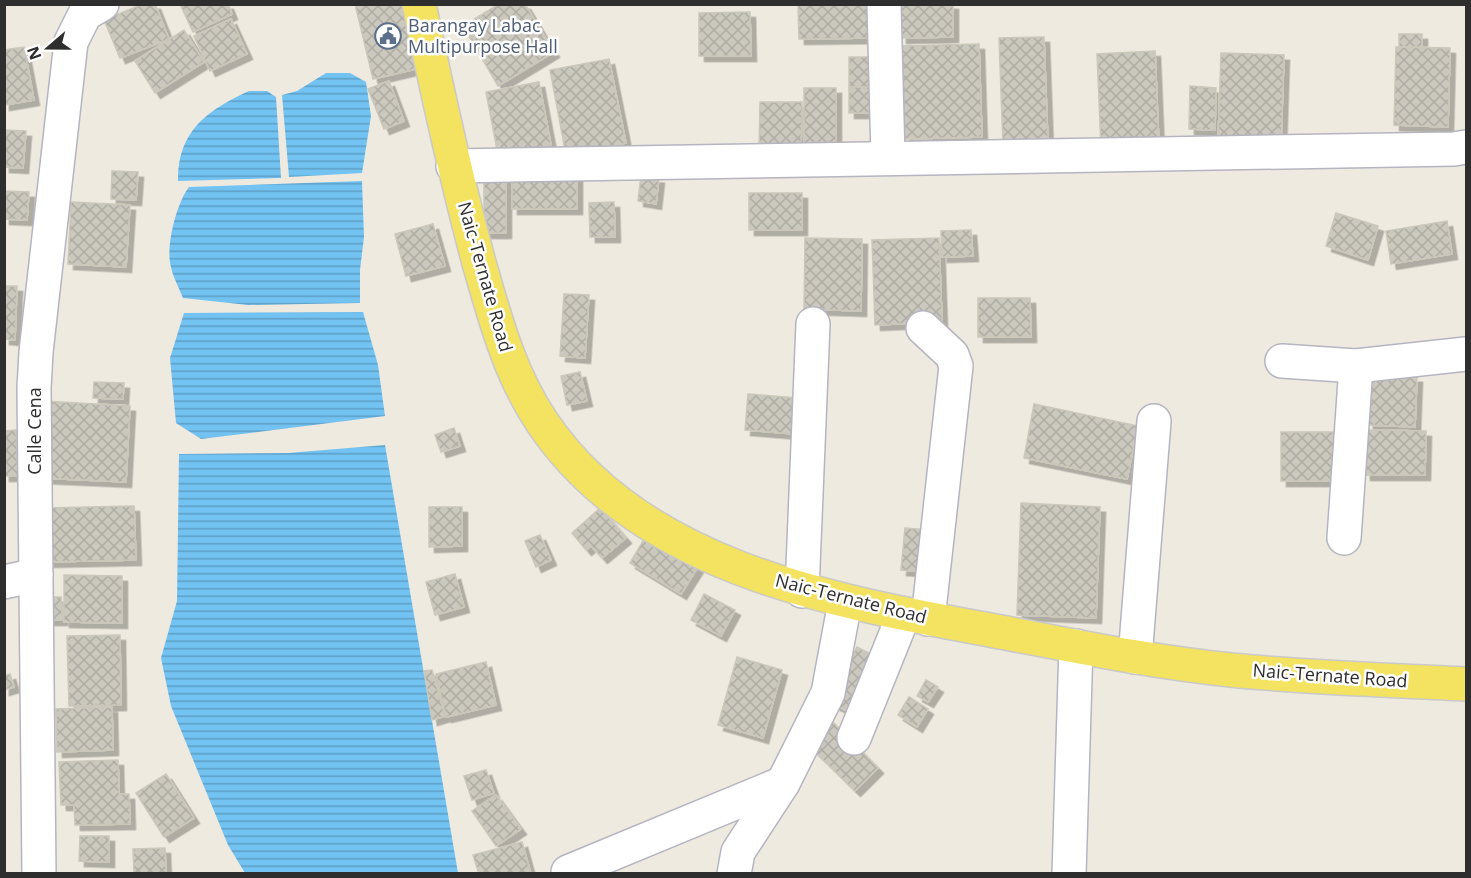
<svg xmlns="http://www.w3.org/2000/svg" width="1471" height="878" font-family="'Open Sans',sans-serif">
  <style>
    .water { fill: url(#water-rules) }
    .building { fill: url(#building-cross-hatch); stroke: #cbc7b9; stroke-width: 1.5; filter: url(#shadow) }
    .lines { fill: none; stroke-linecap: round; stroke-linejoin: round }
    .minor-casing { stroke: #b4b5c1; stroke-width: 36 }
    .major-casing { stroke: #c9c9c9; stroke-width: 36 }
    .minor { stroke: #fff; stroke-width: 33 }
    .major { stroke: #f4e360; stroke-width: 33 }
    .labels { text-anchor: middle; stroke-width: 5; stroke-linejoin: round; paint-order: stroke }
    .service-label { font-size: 18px; fill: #4e5e75; stroke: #fff; text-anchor: start }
    .street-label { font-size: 18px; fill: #2e2e2e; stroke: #fff }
  </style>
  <defs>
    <pattern id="water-rules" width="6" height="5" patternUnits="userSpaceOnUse" patternTransform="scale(1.5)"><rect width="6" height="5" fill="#72c2f2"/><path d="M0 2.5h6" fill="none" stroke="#5e9ec4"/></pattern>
    <pattern id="building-cross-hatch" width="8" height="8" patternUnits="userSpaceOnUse" patternTransform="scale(1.5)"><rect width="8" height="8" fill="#cbc8be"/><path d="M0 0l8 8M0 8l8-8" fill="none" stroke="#afaca4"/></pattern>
    <filter id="shadow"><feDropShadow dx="5.5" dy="5.5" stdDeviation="0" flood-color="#0004"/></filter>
  </defs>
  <rect width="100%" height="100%" fill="#efeae0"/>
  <g class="water">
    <polygon points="326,73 350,73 366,82 371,116 362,173 289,177 282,95 297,91"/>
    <path d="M249,91h18l9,6 5,81 -103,3c-1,-49 29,-71 71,-90z"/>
    <path d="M362,181l2,56 -4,33v33l-112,2 -65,-7c-4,-10 -10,-21 -12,-31 -6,-20 6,-65 18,-80z"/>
    <polygon points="363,312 378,365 385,416 201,439 176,423 170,358 184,313"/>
    <polygon points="385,445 458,873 245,873 228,845 171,706 161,658 177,601 179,454 288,453"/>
  </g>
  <g class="building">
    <polygon points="143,4 155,4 169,39 120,58 104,20"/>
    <polygon points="180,4 228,4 232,14 193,32"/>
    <polygon points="355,4 405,4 420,68 373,79"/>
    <polygon points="499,4 525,4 554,52 498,86 463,26"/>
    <polygon points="798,4 872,4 873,38 799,39"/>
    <polygon points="901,4 953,4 953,37 901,38"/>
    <polygon points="750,12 751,56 699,56 699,13"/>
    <polygon points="231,19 247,54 210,71 194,36"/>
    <polygon points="184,30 204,62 155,93 135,61"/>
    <rect x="1399" y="34" width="23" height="13"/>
    <polygon points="1044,37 1048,144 1003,146 999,38"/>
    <polygon points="979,44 982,137 905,139 902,46"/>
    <polygon points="24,47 34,100 4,105 4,50"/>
    <polygon points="1396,47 1450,48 1448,127 1394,125"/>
    <polygon points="1155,51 1159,145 1101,147 1097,54"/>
    <polygon points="1221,53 1284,55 1281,144 1218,142"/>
    <rect x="849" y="57" width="23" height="30"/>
    <polygon points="609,59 626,143 566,155 550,70"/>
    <polygon points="389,81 404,121 384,129 368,89"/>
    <polygon points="539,82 551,145 498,155 486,92"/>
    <polygon points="1190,86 1216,88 1215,130 1189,129"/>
    <rect x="849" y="87" width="23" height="26"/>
    <rect x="804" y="88" width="32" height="57"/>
    <polygon points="760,102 802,102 801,154 759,154"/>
    <polygon points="4,130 26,131 23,168 4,167"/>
    <polygon points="112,171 138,172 136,200 111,199"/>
    <polygon points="512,171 577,172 577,209 512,209"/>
    <polygon points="484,173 506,174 506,233 484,233"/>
    <polygon points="641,176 659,178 656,204 638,201"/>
    <polygon points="4,191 29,192 27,220 4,219"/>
    <rect x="749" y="193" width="53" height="37"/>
    <polygon points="71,202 130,205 126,267 68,264"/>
    <polygon points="614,202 615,237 590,237 589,203"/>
    <polygon points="1336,213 1378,226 1368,260 1326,246"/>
    <polygon points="1447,221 1452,254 1391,264 1386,231"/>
    <polygon points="433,224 445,266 406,276 395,234"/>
    <polygon points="971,230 973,256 942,257 941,231"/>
    <polygon points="805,238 862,239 861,311 804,309"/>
    <polygon points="939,238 942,322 875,325 872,240"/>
    <polygon points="4,286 17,286 15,340 4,339"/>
    <polygon points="564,294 589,295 585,358 560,356"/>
    <polygon points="978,298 1030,298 1031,337 978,337"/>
    <polygon points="580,372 587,401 567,405 561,376"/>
    <polygon points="1369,376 1417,377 1415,427 1368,425"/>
    <polygon points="94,382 124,383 123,399 93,398"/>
    <polygon points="748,394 797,398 794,434 745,430"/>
    <polygon points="43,401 130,406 126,482 39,478"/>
    <polygon points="1034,404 1138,426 1127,479 1024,458"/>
    <polygon points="454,428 460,446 441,452 435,435"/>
    <polygon points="16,430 18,476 4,476 4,431"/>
    <polygon points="1365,430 1426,431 1425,475 1365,475"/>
    <rect x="1281" y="432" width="60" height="49"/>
    <polygon points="1021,503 1100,507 1096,618 1017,615"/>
    <polygon points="134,506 136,560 44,562 43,508"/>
    <polygon points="429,507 462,507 462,546 429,547"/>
    <polygon points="600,508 626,538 602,558 591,546 586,550 572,533"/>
    <polygon points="905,528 930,530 926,572 901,570"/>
    <polygon points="540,535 551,560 536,567 525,541"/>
    <polygon points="646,536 698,567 681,594 630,563"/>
    <polygon points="455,574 464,607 435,615 426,582"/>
    <polygon points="64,575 122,576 122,623 64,622"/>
    <polygon points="704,594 735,610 721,636 691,620"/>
    <polygon points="37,597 61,597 62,620 38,620"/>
    <polygon points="120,635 121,705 69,706 67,636"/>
    <polygon points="857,647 882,660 855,715 829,702"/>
    <polygon points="737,657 782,670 763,738 718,725"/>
    <polygon points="486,662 496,705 446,717 436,674"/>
    <polygon points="432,670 445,716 432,720 424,671"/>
    <polygon points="10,674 14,687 4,690 4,676"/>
    <polygon points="926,680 938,687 928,702 917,696"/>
    <polygon points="909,697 928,709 917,727 898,715"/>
    <polygon points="112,707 113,750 57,752 56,709"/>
    <polygon points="833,722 878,768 855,791 809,746"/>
    <polygon points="118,760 119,794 129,794 130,824 75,825 74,805 61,805 59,762"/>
    <polygon points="486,770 494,793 472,800 464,776"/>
    <polygon points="166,774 194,818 164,837 136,793"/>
    <polygon points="496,795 521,829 496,846 472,811"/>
    <polygon points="80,836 109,836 109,862 79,861"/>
    <polygon points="522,842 531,874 479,874 473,855"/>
    <polygon points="165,848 166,874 134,874 133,849"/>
  </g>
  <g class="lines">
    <g class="minor-casing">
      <g id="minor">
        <polyline points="884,4 888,158"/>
        <polyline points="453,166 1454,149 1466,147"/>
        <polyline points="923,328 952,355 956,366 928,619"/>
        <polyline points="1282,361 1356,366 1466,354"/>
        <polyline points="1344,538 1356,366"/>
        <polyline points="4,582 36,575"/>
        <polyline points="802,591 813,324"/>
        <polyline points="1135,657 1154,421"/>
        <polyline points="854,738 904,614"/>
        <polyline points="568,872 783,783"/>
        <polyline points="39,874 34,388 36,352 71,42 85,14 102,4"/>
        <polyline points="734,874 738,852 783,783 828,693 845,602"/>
        <polyline points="1069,874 1076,646"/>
      </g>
    </g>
    <g class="major-casing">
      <path id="major" d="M419,4c18,87 37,173 60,259 16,55 30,110 63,159 97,145 290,179 448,208 80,15 160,32 241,40 78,8 157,10 235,14"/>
    </g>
    <use href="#minor" class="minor"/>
    <use href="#major" class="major"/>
  </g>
  <defs>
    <g id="civic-ring" transform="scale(1.35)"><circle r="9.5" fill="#fff" stroke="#5c6f8a" stroke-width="1.5"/><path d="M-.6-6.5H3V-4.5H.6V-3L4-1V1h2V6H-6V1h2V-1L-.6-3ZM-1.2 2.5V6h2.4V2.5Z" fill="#5c6f8a"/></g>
  </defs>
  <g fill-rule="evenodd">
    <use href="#civic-ring" x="388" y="36"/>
  </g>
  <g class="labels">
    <g class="service-label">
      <text x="408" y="32">Barangay Labac<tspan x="408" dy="21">Multipurpose Hall</tspan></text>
    </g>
    <g class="street-label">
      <text transform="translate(485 277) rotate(74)" y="6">Naic-Ternate Road</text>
      <text transform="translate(35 431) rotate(-90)" y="6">Calle Cena</text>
      <text transform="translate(851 599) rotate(14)" y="6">Naic-Ternate Road</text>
      <text transform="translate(1330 676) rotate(4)" y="6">Naic-Ternate Road</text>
    </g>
  </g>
  <rect width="1471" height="878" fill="none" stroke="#2e2e2e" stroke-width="12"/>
  <g transform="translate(48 48) rotate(250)" stroke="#ffffff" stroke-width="4.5" paint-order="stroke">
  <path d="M0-4.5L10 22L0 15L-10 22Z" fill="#2e2e2e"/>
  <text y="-9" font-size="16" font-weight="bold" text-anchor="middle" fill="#2e2e2e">N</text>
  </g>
</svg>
